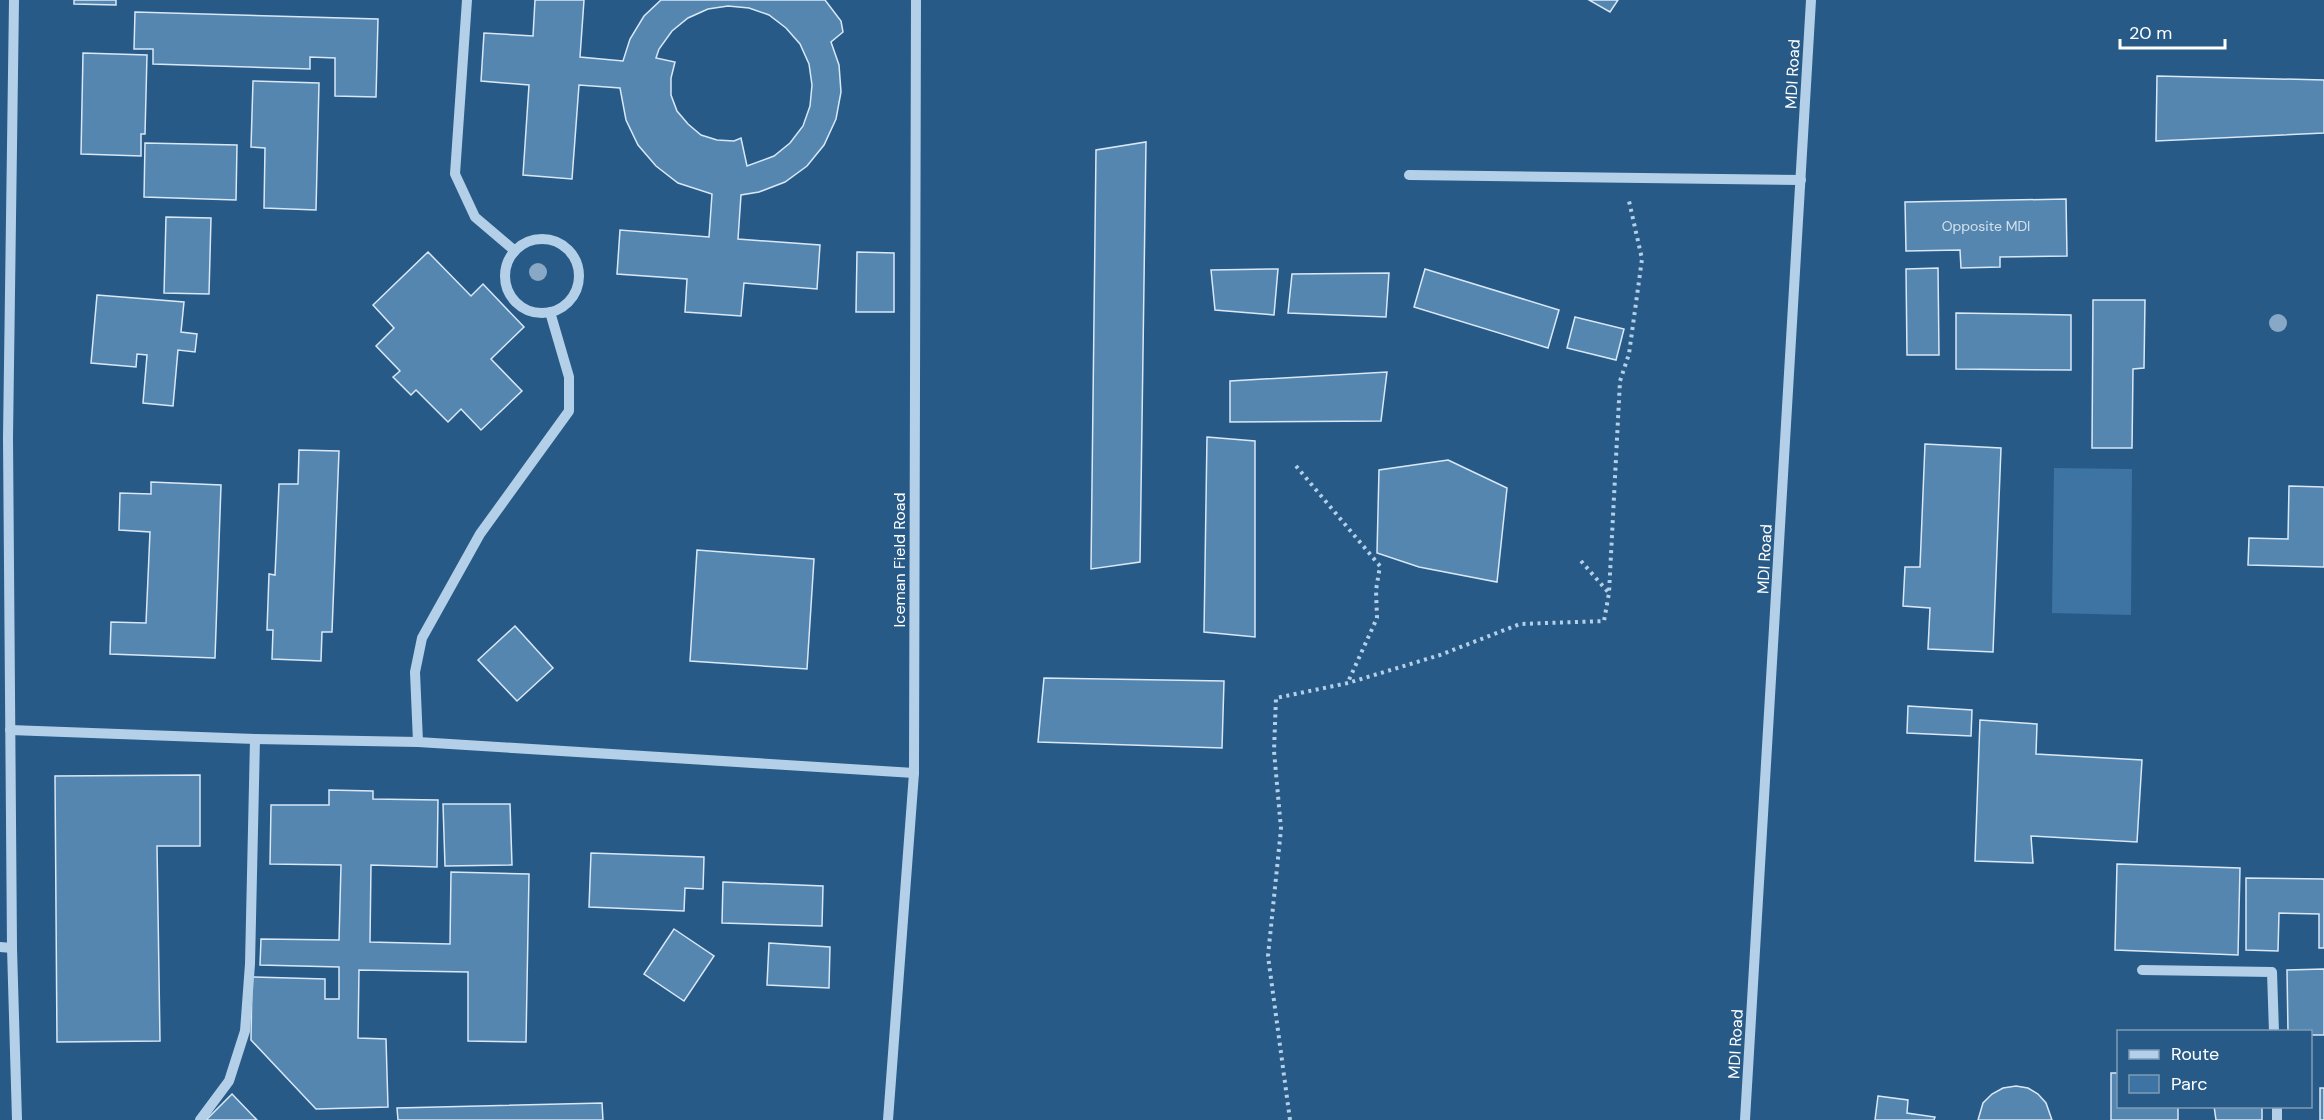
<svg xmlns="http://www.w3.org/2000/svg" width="2324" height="1120" font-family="'DM Sans',sans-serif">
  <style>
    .green { fill: #3d74a3 }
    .building { fill: #5586b0; stroke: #d8e8f7; stroke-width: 1.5; fill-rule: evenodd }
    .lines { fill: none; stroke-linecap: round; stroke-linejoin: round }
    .path { stroke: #b4d0e8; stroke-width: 4; stroke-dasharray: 3 4.5; stroke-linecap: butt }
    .minor { stroke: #b4d0e8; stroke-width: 10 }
    .tree { fill: #89a8c5 }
    .labels { text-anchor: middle; stroke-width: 4.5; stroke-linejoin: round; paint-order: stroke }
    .number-label { font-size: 14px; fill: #d4e1eb }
    .street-label { font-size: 16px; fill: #fff; stroke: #285a87 }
  </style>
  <rect width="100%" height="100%" fill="#285a87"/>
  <polygon class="green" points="2054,468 2132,469 2131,615 2052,613"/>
  <g class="building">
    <polygon points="74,0 116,0 116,5 74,4"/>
    <path d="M535,0h49l-4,57 43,4 7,-22 14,-23 17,-16h164l16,21 2,11 -12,10 8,23 2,27 -5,27 -12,26 -17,21 -22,16 -26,10 -18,3 -3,44 82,6 -3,44 -73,-6 -3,33 -56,-4 2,-33 -70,-5 3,-44 89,7 3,-43 -34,-11 -22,-17 -18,-21 -12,-25 -6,-32 -41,-3 -7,94 -49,-4 6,-90 -48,-4 3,-48 49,3zM728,6l21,2 20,7 17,13 14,16 9,20 3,21 -2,21 -7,20 -13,17 -16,13 -27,10 -6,-28 -7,3 -17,-1 -16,-5 -13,-11 -11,-13 -6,-16v-17l4,-16 -19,-4 3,-9 13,-18 16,-13 20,-9z"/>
    <polygon points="1589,0 1618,0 1610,12"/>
    <polygon points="135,12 378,19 376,97 335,96 335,58 310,57 310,69 153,64 153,49 134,49"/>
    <polygon points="83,53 147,55 145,134 141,134 141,156 81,154"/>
    <polygon points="2157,76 2324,80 2324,133 2156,141"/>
    <polygon points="253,81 319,83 316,210 264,208 265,148 251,147"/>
    <polygon points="1146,142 1140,562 1091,569 1096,150"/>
    <polygon points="145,143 237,145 236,200 144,197"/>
    <polygon points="2066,199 2067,256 2000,257 2000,267 1961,268 1960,250 1906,251 1905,202"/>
    <polygon points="166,217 211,218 209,294 164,293"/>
    <polygon points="428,252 471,296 483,284 524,327 491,359 522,391 481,430 461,409 448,422 416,390 411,395 393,377 400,371 376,346 394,328 373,305"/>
    <polygon points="857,252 894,253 894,312 856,312"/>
    <polygon points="1938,268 1939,355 1907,355 1906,269"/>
    <polygon points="1278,269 1274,315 1215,310 1211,270"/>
    <polygon points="1425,269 1559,310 1548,348 1414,307"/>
    <polygon points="1389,273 1386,317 1288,313 1292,274"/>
    <polygon points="97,295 184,302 181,332 197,334 195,352 178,350 173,406 143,403 147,355 137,354 136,367 91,363"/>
    <polygon points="2093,300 2145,300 2144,368 2133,369 2132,448 2092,448"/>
    <polygon points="1956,313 2071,315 2071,370 1956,369"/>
    <polygon points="1575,317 1624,329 1616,360 1567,348"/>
    <polygon points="1387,372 1381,421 1230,422 1230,381"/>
    <polygon points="1207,437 1255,441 1255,637 1204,632"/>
    <polygon points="1925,444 2001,448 1993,652 1928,649 1930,608 1903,606 1905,567 1920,567"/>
    <polygon points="299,450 339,451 332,632 322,632 321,661 272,659 273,630 267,630 269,574 275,575 279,484 298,484"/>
    <polygon points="1448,460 1507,488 1497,582 1419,567 1377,553 1379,470"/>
    <polygon points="151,482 221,485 215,658 110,654 111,622 146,623 150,532 119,530 120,493 151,494"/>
    <polygon points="2289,486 2324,487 2324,567 2248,565 2249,538 2288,539"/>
    <polygon points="697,550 814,559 807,669 690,661"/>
    <polygon points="515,626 553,668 517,701 478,660"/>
    <polygon points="1044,678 1224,681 1222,748 1038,742"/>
    <polygon points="1908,706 1972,710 1971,736 1907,733"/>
    <polygon points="1980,720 2037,724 2036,754 2142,760 2137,842 2031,836 2033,863 1975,861"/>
    <polygon points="200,775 200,846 157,846 160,1041 57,1042 55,776"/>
    <polygon points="329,790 373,791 373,799 438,800 437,867 371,865 370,942 450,944 451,872 529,874 526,1042 468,1041 468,972 359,970 358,1038 386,1039 388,1107 316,1109 251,1040 252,977 325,979 325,999 339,999 339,967 260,965 261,939 339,940 341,865 270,864 271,805 329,805"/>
    <polygon points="443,804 510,804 512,865 445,866"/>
    <polygon points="591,853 704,857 703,889 685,888 684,911 589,907"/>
    <polygon points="2117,864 2240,868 2238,955 2115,950"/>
    <polygon points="2246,878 2324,879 2324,948 2319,948 2319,914 2279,913 2278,951 2246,950"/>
    <polygon points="723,882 823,886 822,926 722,923"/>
    <polygon points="674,929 714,956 684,1001 644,974"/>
    <polygon points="769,943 830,947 829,988 767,985"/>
    <polygon points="2324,969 2324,1035 2310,1035 2310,1032 2288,1032 2287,970"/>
    <polygon points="2111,1073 2118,1073 2118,1106 2178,1106 2178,1120 2111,1120"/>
    <polygon points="2016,1086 2028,1088 2038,1094 2046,1103 2052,1120 1978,1120 1983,1103 1992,1094 2003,1088"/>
    <rect x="2320" y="1088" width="4" height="32"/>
    <polygon points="232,1094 257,1120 206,1120"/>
    <polygon points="1878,1096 1908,1100 1907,1113 1935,1117 1934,1120 1875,1120"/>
    <polygon points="602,1103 603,1120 398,1120 397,1108"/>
    <polygon points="2214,1106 2262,1106 2262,1120 2216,1120"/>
  </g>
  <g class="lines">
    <g class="path">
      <polyline points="1296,466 1380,566 1376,590 1377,618 1348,682"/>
      <polyline points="1581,561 1608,592"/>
      <polyline points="1290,1120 1268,956 1281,829 1274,751 1276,698 1348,683 1440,655 1520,624 1604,621 1609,593 1620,381 1629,354 1642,259 1629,201"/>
    </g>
    <g class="minor">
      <polyline points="14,0 8,438 12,948 17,1120"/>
      <polyline points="467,0 455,174 475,217 515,251"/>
      <polyline points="1409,175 1801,180"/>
      <circle cx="542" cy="276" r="37"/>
      <polyline points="10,730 255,739 418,742 914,773"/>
      <polyline points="418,742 415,672 422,638 480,534 569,411 569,377 550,312"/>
      <polyline points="0,947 12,948"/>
      <polyline points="2142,970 2272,972 2274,1032"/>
      <polyline points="2277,1106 2277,1120"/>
      <polyline points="200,1120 229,1081 245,1031 250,964 255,739"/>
      <polyline points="888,1120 914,773 916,0"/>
      <polyline points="1745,1120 1811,0"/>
    </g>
  </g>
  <g class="tree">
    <circle cx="538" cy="272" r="9"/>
    <circle cx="2278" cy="323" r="9"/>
  </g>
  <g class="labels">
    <g class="number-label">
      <text x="1986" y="231">Opposite MDI</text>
    </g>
    <g class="street-label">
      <text transform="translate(1792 74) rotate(-87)" y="6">MDI Road</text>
      <text transform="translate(1764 559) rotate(-87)" y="6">MDI Road</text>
      <text transform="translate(899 560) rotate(-90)" y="6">Iceman Field Road</text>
      <text transform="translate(1735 1044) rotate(-87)" y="6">MDI Road</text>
    </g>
  </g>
  <rect x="2117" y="1030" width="195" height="78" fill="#285a87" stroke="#7e9cb7" stroke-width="1.5"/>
  <rect x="2129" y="1050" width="30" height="9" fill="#b4d0e8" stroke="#7e9cb7" stroke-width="1.5"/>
  <text x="2171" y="1060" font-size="18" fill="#ffffff">Route</text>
  <rect x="2129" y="1075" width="30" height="18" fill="#3d74a3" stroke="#7e9cb7" stroke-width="1.5"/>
  <text x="2171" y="1090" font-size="18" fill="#ffffff">Parc</text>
  <path d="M2120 39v9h105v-9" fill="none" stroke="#ffffff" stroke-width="3"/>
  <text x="2129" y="39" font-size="18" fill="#ffffff" stroke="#285a87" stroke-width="4.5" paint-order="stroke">20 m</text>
</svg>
